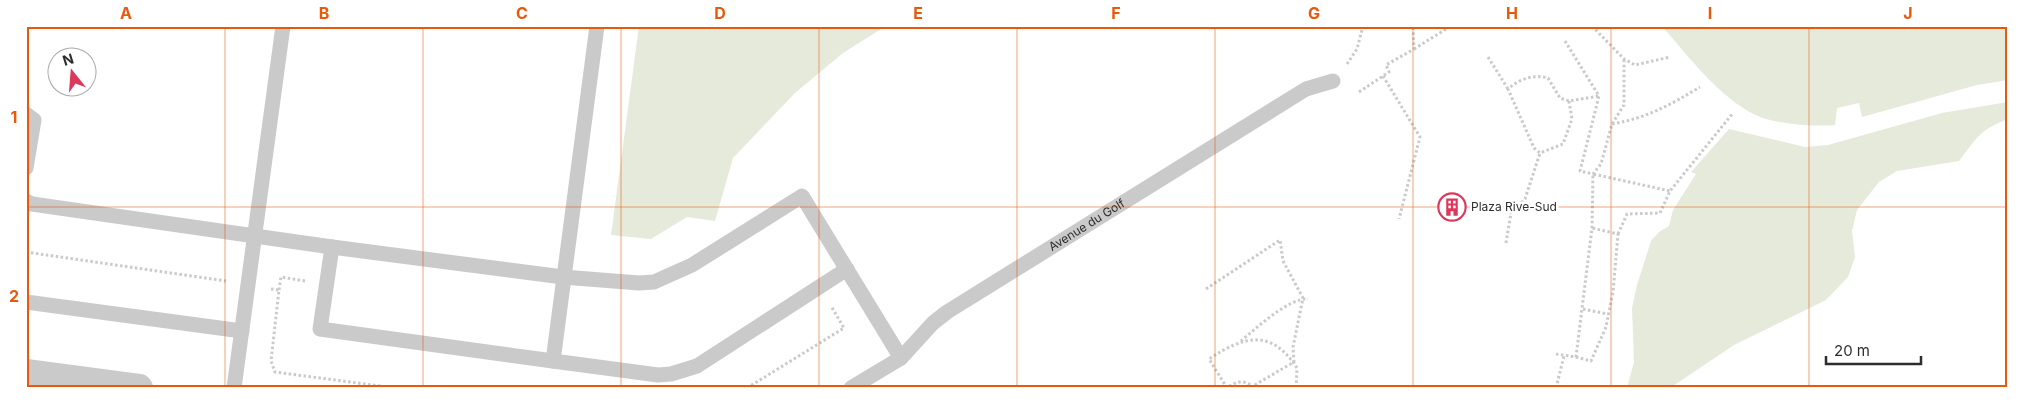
<svg xmlns="http://www.w3.org/2000/svg" width="2034" height="414" font-family="Inter,sans-serif">
  <style>
    .green { fill: #e5eadb }
    .lines { fill: none; stroke-linecap: round; stroke-linejoin: round }
    .path { stroke: #cacaca; stroke-width: 3; stroke-dasharray: 2.5 2.5; stroke-linecap: butt }
    .service { stroke: #cacaca; stroke-width: 15 }
    .minor { stroke: #cacaca; stroke-width: 28 }
    .grid { fill: none; stroke: #e8590c; stroke-width: 1; stroke-opacity: 0.55 }
    .labels { text-anchor: middle; stroke-width: 5; stroke-linejoin: round; paint-order: stroke }
    .poi-label { font-size: 12px; fill: #2d2d2d; stroke: #fff; text-anchor: start }
    .street-label { font-size: 12px; fill: #2d2d2d; stroke: #fff }
    .neatline { fill: none; stroke: #e8590c; stroke-width: 2 }
    .grid-label { font-size: 16px; text-anchor: middle; font-weight: bold; fill: #e8590c }
  </style>
  <rect width="100%" height="100%" fill="#fff"/>
  <g class="green">
    <polygon points="639,26 886,26 843,53 795,93 733,158 715,221 687,217 651,239 611,235"/>
    <path d="M1662,26h346v54l-31,5 -115,32 -3,-14 -22,5 -2,17c-20,2 -56,-1 -75,-8 -37,-15 -72,-61 -98,-91z"/>
    <path d="M2008,102v17c-29,11 -31,19 -49,42l-62,10 -18,11 -22,28 -5,21 3,26 -7,20 -22,23 -92,45 -64,43h-43l7,-26 -2,-54 5,-23 14,-44 8,-9 10,-6 4,-16 23,-36 -5,-2 38,-43 76,18 23,-2 114,-32z"/>
  </g>
  <g class="lines">
    <g class="path">
      <polyline points="1592,26 1624,59 1635,65 1670,57"/>
      <polyline points="1565,41 1599,96 1580,171 1593,174 1601,164 1612,124 1624,105 1624,59"/>
      <polyline points="1414,49 1451,26"/>
      <polyline points="1488,57 1508,89"/>
      <polyline points="1347,64 1357,49 1363,26"/>
      <polyline points="1383,76 1420,137 1399,219"/>
      <polyline points="1359,92 1389,72 1386,65 1414,49 1413,26"/>
      <path d="M1569,101l3,18 -9,25 -23,9 -6,-5 -26,-59c11,-10 26,-15 40,-11l12,20 9,3 30,-5"/>
      <path d="M1612,124c35,-6 58,-19 88,-37"/>
      <polyline points="1500,211 1511,213"/>
      <polyline points="1618,234 1627,214 1660,213 1670,191 1733,113"/>
      <polyline points="1506,243 1511,213 1525,199 1540,153"/>
      <polyline points="26,252 226,281"/>
      <polyline points="271,289 279,290 271,361 275,372 395,388"/>
      <polyline points="1206,289 1280,240 1283,261 1303,298 1293,347 1294,362 1253,386"/>
      <polyline points="279,290 281,277 305,281"/>
      <polyline points="1583,309 1608,314"/>
      <path d="M1241,341c14,-12 49,-44 67,-42"/>
      <polyline points="1556,354 1576,357 1592,228 1593,174 1670,191"/>
      <polyline points="1576,357 1591,361 1606,327 1613,292 1618,234 1592,228"/>
      <polyline points="747,388 844,328 831,306"/>
      <path d="M1254,388c-9,-9 -18,-7 -27,0l-18,-29c35,-23 62,-31 88,9l-1,20"/>
      <polyline points="1556,388 1564,356"/>
    </g>
    <g class="service">
      <polyline points="26,114 34,120 26,168"/>
      <polyline points="26,201 32,204 332,247 563,277 639,283 654,282 692,265 802,196 901,358"/>
      <polyline points="332,247 320,329 553,361 597,26"/>
      <polyline points="26,302 242,331"/>
      <polyline points="553,361 658,375 671,374 697,366 847,269"/>
      <polyline points="234,388 283,26"/>
      <path id="s1" d="M851,388l50,-30 32,-35 14,-11 359,-223 27,-8"/>
    </g>
    <polyline class="minor" points="26,373 139,388"/>
  </g>
  <path class="grid" d="M225,26v362M423,26v362M621,26v362M819,26v362M1017,26v362M1215,26v362M1413,26v362M1611,26v362M1809,26v362M26,207h1982"/>
  <defs>
    <g id="building-ring" transform="scale(1.4375)"><circle r="9.5" fill="#fff" stroke="#dd375b" stroke-width="1.5"/><path d="M-4-6H4V6H1V3H-1V6H-4ZM-2.5-4.3h1.7v1.8h-1.7ZM.8-4.3h1.7v1.8H.8ZM-2.5-1h1.7V.8h-1.7ZM.8-1h1.7V.8H.8Z" fill="#dd375b"/></g>
  </defs>
  <g fill-rule="evenodd">
    <use href="#building-ring" x="1452" y="207"/>
  </g>
  <g class="labels">
    <g class="poi-label">
      <text x="1471" y="211">Plaza Rive-Sud</text>
    </g>
    <g class="street-label">
      <text dy="4" stroke="none"><textPath href="#s1" startOffset="288">Avenue du Golf</textPath></text>
    </g>
  </g>
  <rect width="2034" height="414" fill="none" stroke="#ffffff" stroke-width="55"/>
  <g transform="translate(72 72) rotate(343)"><circle r="24" fill="#ffffff" stroke="#ababab"/>
  <path d="M0-4L9 19L0 12L-9 19Z" fill="#dd375b"/>
  <text y="-8" font-size="14" font-weight="bold" text-anchor="middle" fill="#2d2d2d">N</text>
  </g>
  <path d="M1826 356v8h95v-8" fill="none" stroke="#2d2d2d" stroke-width="2.5"/>
  <text x="1834" y="356" font-size="15" fill="#2d2d2d" stroke="#ffffff" stroke-width="4" paint-order="stroke">20 m</text>
  <rect x="28" y="28" width="1978" height="358" class="neatline"/>
  <g class="grid-label">
    <text x="126" y="19">A</text>
    <text x="324" y="19">B</text>
    <text x="522" y="19">C</text>
    <text x="720" y="19">D</text>
    <text x="918" y="19">E</text>
    <text x="1116" y="19">F</text>
    <text x="1314" y="19">G</text>
    <text x="1512" y="19">H</text>
    <text x="1710" y="19">I</text>
    <text x="1908" y="19">J</text>
    <text x="14" y="123">1</text>
    <text x="14" y="302">2</text>
  </g>
</svg>
